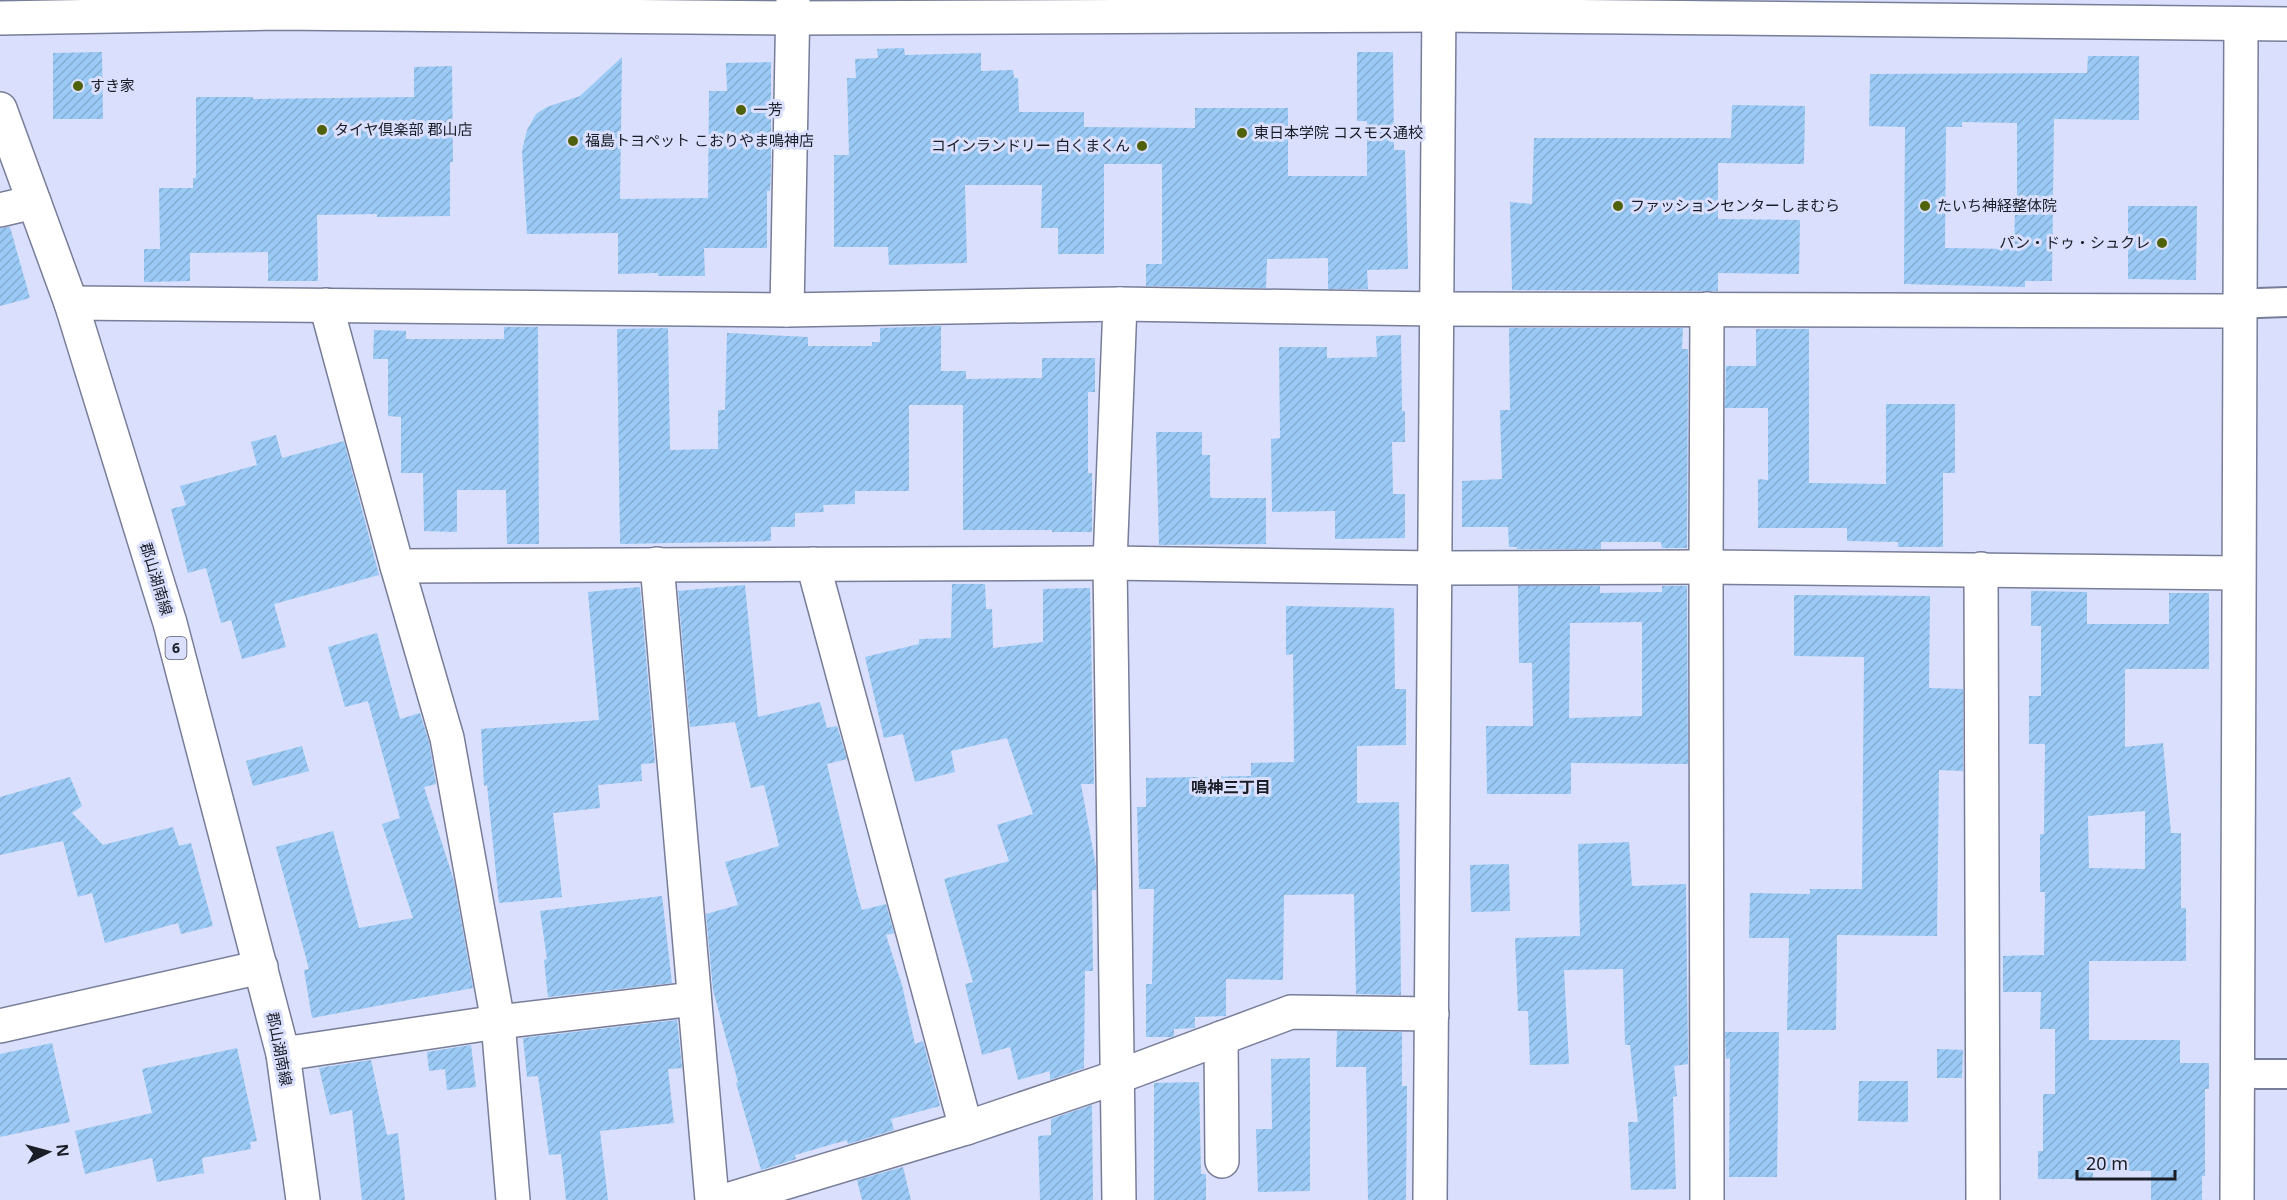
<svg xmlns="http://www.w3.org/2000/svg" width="2287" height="1200" font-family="'Noto Sans','Noto Sans JP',sans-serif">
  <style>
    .building { fill: url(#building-hatch); fill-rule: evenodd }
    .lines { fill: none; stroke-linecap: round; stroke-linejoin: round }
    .pedestrian-casing { stroke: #787d98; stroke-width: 32 }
    .minor-casing { stroke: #787d98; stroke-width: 36 }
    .tertiary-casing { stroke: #787d98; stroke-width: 36 }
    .primary-casing { stroke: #787d98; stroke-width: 36 }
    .pedestrian { stroke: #fff; stroke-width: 28 }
    .minor { stroke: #fff; stroke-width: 33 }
    .tertiary { stroke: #fff; stroke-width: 33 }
    .primary { stroke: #fff; stroke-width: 33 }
    .poi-dot { fill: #4f620a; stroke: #d9dffc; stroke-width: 2 }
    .labels { text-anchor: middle; stroke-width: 6; stroke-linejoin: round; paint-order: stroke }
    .shield { fill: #d9dffc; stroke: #535666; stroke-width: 1.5 }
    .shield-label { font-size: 14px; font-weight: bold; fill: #1a1c26 }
    .poi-label { font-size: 15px; fill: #1a1c26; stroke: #d9dffc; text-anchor: start }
    .street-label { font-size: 15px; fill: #1a1c26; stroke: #d9dffc }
    .neighbourhood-label { font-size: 16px; font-weight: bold; fill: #1a1c26; stroke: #d9dffc }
  </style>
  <defs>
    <pattern id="building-hatch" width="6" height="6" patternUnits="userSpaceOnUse" patternTransform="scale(1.5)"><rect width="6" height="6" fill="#9acaf5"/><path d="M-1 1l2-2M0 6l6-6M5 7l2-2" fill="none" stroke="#84add2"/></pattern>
  </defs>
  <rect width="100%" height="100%" fill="#d9dffc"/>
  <g class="building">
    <polygon points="904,48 905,55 981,53 981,71 1013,70 1014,78 1018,78 1019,112 1084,112 1084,127 1195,128 1195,108 1288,108 1288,176 1367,176 1367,121 1357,121 1357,52 1393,52 1394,150 1405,150 1408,269 1367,270 1368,289 1328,289 1328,258 1267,259 1266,288 1146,286 1146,264 1162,264 1162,164 1104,164 1104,254 1058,254 1058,228 1041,228 1042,185 965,185 967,263 889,265 888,247 834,247 834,155 849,155 847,78 856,78 855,59 878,58 877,49"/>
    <polygon points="102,52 103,119 53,119 53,53"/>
    <path d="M2088,56h51v64l-85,-1 -2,162h-27v6l-121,-3 1,-157 -36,-1 1,-52 217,-1zM1962,122l55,1v86h-2l-1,40 -69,-1 1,-121h16z"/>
    <polygon points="622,57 620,199 708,198 709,91 727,91 726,63 771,62 771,172 770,191 767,191 767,248 704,248 705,276 658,276 658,273 618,274 618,233 527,234 522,151 527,130 536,114 547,107 580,96"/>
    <polygon points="452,66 453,162 450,162 450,216 377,217 377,214 317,215 318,281 268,281 268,252 190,253 190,281 144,282 144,249 160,249 159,188 193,188 193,178 196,178 196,97 253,97 253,99 414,97 414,67"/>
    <polygon points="1732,105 1805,106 1804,164 1718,163 1718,219 1800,220 1799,274 1718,273 1718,291 1512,290 1510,202 1532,204 1534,138 1731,138"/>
    <polygon points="2128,206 2197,206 2196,280 2128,279"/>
    <polygon points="10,227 30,298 0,306 0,228"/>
    <polygon points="941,326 941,371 966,371 966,379 1042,378 1042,358 1095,358 1095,392 1088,392 1088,473 1092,473 1092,532 1052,532 1052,530 963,530 963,405 909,405 909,491 855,491 855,504 823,505 824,512 795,513 795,527 771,527 771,541 620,544 617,329 668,328 670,450 718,449 718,410 725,410 727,333 808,337 808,346 872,346 872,342 880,342 880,328"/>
    <polygon points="504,327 538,327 539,544 507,544 506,490 457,490 457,532 424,531 423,473 401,473 401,417 388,416 388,359 373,359 374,330 406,331 406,339 504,339"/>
    <polygon points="1509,328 1683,328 1682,349 1688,349 1687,548 1662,548 1661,542 1601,542 1601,549 1517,549 1517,547 1509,547 1508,527 1462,527 1462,481 1502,479 1500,410 1510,410"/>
    <polygon points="1756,329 1809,329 1809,483 1886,484 1886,404 1955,404 1955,473 1943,473 1943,547 1898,547 1898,542 1847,541 1847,528 1758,528 1758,479 1768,480 1768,408 1725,408 1726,366 1756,366"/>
    <polygon points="1401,335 1402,411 1405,411 1405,442 1392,442 1393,494 1405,494 1405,538 1335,539 1335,511 1272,512 1271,439 1280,438 1279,347 1327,347 1327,358 1377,357 1376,336"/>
    <polygon points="1156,432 1202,432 1202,455 1210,455 1210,495 1211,498 1266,498 1266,544 1159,545"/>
    <polygon points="276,435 282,458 344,441 379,575 274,604 286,647 242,659 231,620 221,623 206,568 188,573 171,509 186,505 180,486 257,465 251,442"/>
    <polygon points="952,584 985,584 986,609 992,609 993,648 1043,642 1043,589 1090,588 1094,784 1081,784 1096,867 1096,890 1092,890 1093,971 1085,971 1084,1068 1050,1080 1050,1071 1018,1080 1010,1047 982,1055 965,984 973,982 944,879 1009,861 997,825 1033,814 1007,738 951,751 955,772 915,782 903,734 884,738 865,657 919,644 919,639 951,638"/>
    <polygon points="745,585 758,717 820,702 827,728 837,726 847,759 827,764 857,893 862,910 886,904 894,933 886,935 902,985 915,1044 923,1041 940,1106 891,1119 894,1130 848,1144 847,1140 795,1155 796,1159 761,1170 736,1083 738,1082 713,990 706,914 738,905 725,862 779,846 764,785 751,788 735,722 690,727 678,591"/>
    <path d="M1518,586h82v7l62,-1v-6h25l1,178 -117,-1v31h-84l-1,-68h47l-1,-63h-13zM1642,622v94l-73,2 1,-95z"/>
    <polygon points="640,587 655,763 641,764 642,781 598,785 600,808 553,813 562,897 499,903 487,785 484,786 481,729 599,720 588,592"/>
    <path d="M2031,591l56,1v32h82v-31h40v76h-84v78l38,-4 8,90h10v75h5v53h-97v79h91v23h29v26h-4v87h-3v24h-51v-29h-58v8h-55v-28h5v-57h12v-65h-15l1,-37h-38v-36l41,-1 1,-63h-5v-58h4l1,-90h-16v-48h12v-70h-10zM2145,811v58l-56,-1 -1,-52z"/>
    <polygon points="1794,595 1930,596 1929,688 1963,689 1963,771 1939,770 1937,936 1837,935 1836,1030 1787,1030 1789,938 1749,938 1750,893 1810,894 1810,889 1862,889 1864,657 1794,656"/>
    <polygon points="1286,606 1394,608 1395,689 1406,689 1406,745 1357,746 1357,803 1399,802 1401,995 1356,994 1354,894 1284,895 1283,980 1226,979 1226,1016 1195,1017 1195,1028 1174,1029 1174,1036 1172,1037 1146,1037 1146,984 1152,984 1154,889 1139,889 1137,807 1146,807 1146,778 1251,776 1251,763 1294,762 1293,654 1286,655"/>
    <polygon points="377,633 400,719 420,713 429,742 436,784 424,787 454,881 473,988 312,1018 304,970 309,969 276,847 333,831 359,928 413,918 382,824 400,818 368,701 345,707 328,647"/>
    <polygon points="302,746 309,771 253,786 246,761"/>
    <polygon points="70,777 82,806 72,813 103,845 173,827 179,846 191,843 213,926 181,934 178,923 105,943 92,893 78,897 63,841 0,855 0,797"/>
    <polygon points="1629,842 1632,886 1686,884 1688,1064 1674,1066 1677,1096 1673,1097 1676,1189 1631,1190 1628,1122 1638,1122 1630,1045 1625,1045 1623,969 1564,970 1569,1064 1530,1065 1528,1011 1518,1011 1515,938 1580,936 1578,844"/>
    <polygon points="1509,864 1510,911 1471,912 1470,865"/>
    <polygon points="662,896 672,983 548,997 544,960 547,959 540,911"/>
    <polygon points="677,1020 682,1068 668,1069 674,1123 600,1131 608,1200 566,1200 561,1154 549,1155 538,1076 527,1077 523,1038"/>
    <polygon points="1337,1031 1402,1032 1402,1086 1407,1086 1406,1200 1368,1200 1366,1067 1336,1067"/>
    <polygon points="1725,1032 1779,1032 1777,1177 1729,1177 1730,1058 1726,1059"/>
    <polygon points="52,1043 70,1122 0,1137 0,1054"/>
    <polygon points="471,1045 476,1087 447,1090 445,1069 429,1071 427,1052"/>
    <polygon points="237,1048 257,1141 250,1142 251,1149 202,1158 204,1173 157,1182 152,1158 85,1174 75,1131 152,1113 142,1069"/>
    <polygon points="1937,1049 1963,1050 1962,1078 1937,1078"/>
    <polygon points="1310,1058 1310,1191 1258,1192 1256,1129 1272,1129 1271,1059"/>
    <polygon points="371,1060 387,1135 398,1133 405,1200 362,1200 352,1110 330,1115 319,1068"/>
    <polygon points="1859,1081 1908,1081 1908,1122 1858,1121"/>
    <polygon points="1199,1082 1201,1174 1206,1174 1206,1200 1154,1200 1154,1083"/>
    <polygon points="1092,1105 1093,1200 1040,1200 1038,1136 1051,1135 1051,1119"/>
    <polygon points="903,1167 911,1200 862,1200 857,1180"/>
  </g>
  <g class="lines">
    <g class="pedestrian-casing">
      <g id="pedestrian">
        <polyline points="2258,303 2287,302"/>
        <polyline points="2256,1074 2287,1074"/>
      </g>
    </g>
    <g class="minor-casing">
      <g id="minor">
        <polyline points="0,210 34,202"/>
        <polyline points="71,303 787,310 1120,304 1436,309 2241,311"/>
        <polyline points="326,305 397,566 447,738 498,1022 513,1200"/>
        <polyline points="787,310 793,0"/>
        <polyline points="657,564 712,1200"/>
        <polyline points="813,564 966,1128"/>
        <polyline points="397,566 1110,563 1435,568 1706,567 2238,573"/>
        <polyline points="1981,569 1983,1200"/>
        <polyline points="1221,1038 1222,1161"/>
        <polyline points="283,1054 498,1022 694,999"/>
        <polyline points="727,1200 966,1128 1117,1077 1291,1012 1432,1014"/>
        <polyline points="1119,1200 1110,563 1120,304"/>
        <polyline points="1430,1200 1439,0"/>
        <polyline points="1707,1200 1706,567 1707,309"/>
        <polyline points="2237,1200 2241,24"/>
      </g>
    </g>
    <g class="tertiary-casing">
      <g id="tertiary">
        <polyline points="0,18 277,13 793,18 1439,15 2287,24"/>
        <polyline points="0,1026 261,967"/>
      </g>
    </g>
    <g class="primary-casing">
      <polyline id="primary" points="0,109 71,303 170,623 283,1054 303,1200"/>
    </g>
    <use href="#pedestrian" class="pedestrian"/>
    <use href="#minor" class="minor"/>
    <use href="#tertiary" class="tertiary"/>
    <use href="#primary" class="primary"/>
  </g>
  <g class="poi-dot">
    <circle cx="78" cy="86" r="6"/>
    <circle cx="741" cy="110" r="6"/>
    <circle cx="322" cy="130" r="6"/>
    <circle cx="1242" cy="133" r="6"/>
    <circle cx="573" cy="141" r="6"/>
    <circle cx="1142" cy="146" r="6"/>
    <circle cx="1618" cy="206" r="6"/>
    <circle cx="1925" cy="206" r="6"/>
    <circle cx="2162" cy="243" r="6"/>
  </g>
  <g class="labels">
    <rect class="shield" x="165.5" y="637" width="21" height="22" rx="4.5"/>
    <g class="shield-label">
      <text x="176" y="653">6</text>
    </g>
    <g class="poi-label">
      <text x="90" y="91">すき家</text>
      <text x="753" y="115">一芳</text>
      <text x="334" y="135">タイヤ倶楽部 郡山店</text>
      <text x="1254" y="138">東日本学院 コスモス通校</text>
      <text x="585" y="146">福島トヨペット こおりやま鳴神店</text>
      <text x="1130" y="151" text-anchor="end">コインランドリー 白くまくん</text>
      <text x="1630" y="211">ファッションセンターしまむら</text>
      <text x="1937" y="211">たいち神経整体院</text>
      <text x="2150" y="248" text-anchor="end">パン・ドゥ・シュクレ</text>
    </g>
    <g class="street-label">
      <text transform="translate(156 579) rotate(73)" y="5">郡山湖南線</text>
      <text transform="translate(279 1049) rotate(79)" y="5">郡山湖南線</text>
    </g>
    <g class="neighbourhood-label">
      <text x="1231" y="793">鳴神三丁目</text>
    </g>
  </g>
  <g transform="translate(48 1152) rotate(84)" stroke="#d9dffc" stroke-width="4.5" paint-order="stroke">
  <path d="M0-4.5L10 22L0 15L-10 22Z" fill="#1a1c26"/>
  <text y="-9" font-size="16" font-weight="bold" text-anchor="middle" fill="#1a1c26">N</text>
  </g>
  <path d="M2077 1170v9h98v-9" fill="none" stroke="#1a1c26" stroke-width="3"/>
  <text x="2086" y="1170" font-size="18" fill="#1a1c26" stroke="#d9dffc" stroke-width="4.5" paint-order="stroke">20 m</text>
</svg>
